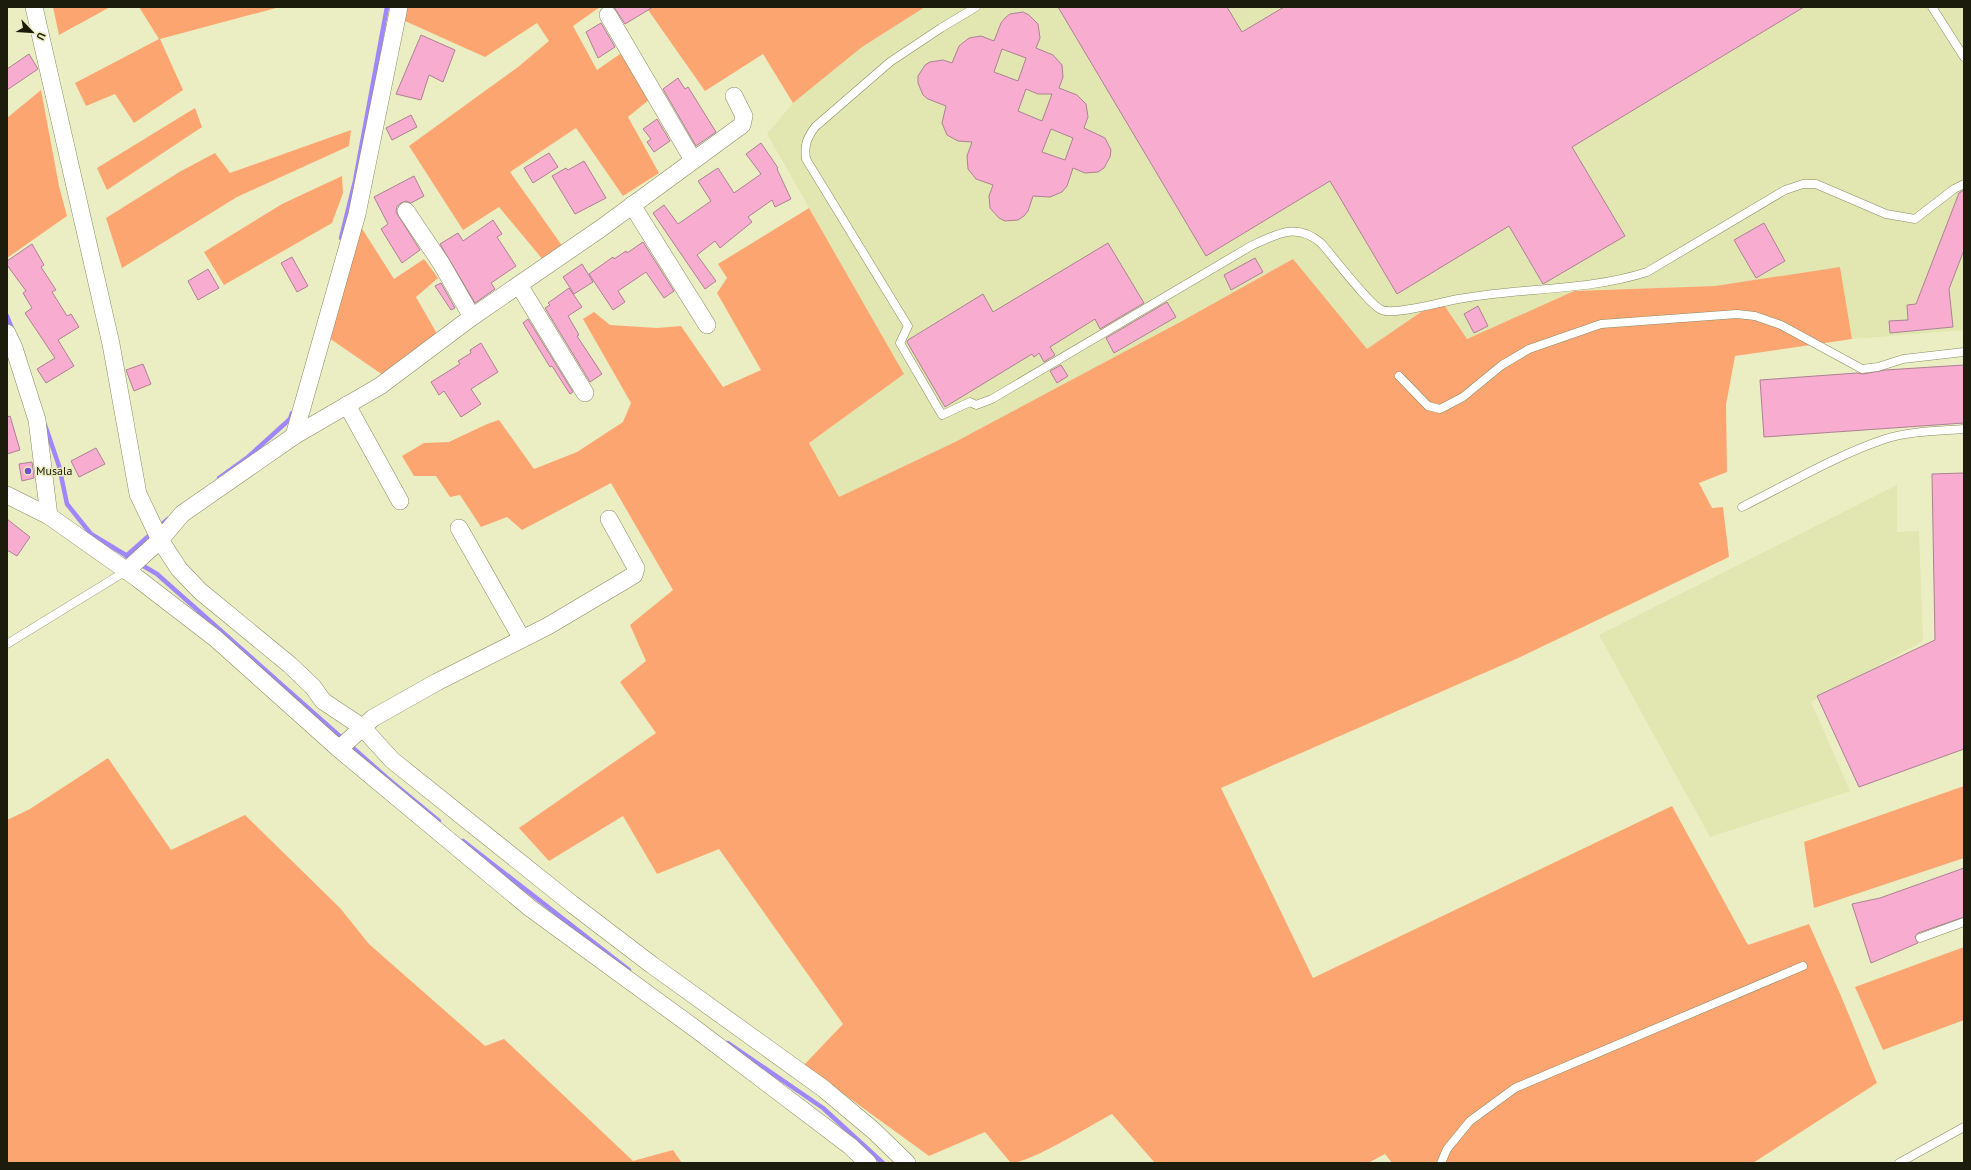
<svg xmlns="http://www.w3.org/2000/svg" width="1971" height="1170" font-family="'PT Sans',sans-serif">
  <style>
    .built { fill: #e2e6b1 }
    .green { fill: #fda571 }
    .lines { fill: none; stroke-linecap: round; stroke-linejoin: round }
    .stream { stroke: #9f87fb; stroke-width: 4.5 }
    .building { fill: #f8accf; stroke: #ac8194; fill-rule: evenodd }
    .service-casing { stroke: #888b61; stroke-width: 9 }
    .minor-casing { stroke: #888b61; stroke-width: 18 }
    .service { stroke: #fff; stroke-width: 8 }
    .minor { stroke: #fff; stroke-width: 17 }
    .poi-dot { fill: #6f51ca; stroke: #ebeec2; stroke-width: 1.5 }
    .labels { text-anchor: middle; stroke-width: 3; stroke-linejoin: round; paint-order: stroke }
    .poi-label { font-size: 12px; fill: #1b1c0b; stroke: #ebeec2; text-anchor: start }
  </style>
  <rect width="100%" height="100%" fill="#ebeec2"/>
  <g class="built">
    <polygon points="925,7 1964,7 1964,330 1852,339 1840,267 1715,286 1574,291 1467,339 1440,299 1367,350 1293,260 1068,383 955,442 839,497 809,443 904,374 767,134 793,103 862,47"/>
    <polygon points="1897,485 1897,532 1919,531 1923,641 1811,702 1850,791 1710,837 1599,635"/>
  </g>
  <g class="green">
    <polygon points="53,7 110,7 59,35"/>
    <polygon points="139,7 276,7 276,8 160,39 183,90 134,123 115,94 86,106 75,83 159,39"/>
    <polygon points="407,7 600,7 573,26 597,70 623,52 650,99 628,117 659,173 623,196 576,128 510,172 563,247 544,261 499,207 463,230 409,146 518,67 549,41 537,23 485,57 405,21"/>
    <polygon points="646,7 925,7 862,47 793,103 763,54 705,91"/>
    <polygon points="41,90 59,186 67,216 7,258 7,118"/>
    <polygon points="195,108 202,127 107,190 97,168"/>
    <polygon points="351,130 349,146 237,197 122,268 106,218 181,171 215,153 230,173"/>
    <polygon points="342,176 343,193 332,223 224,285 204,252 282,204"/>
    <path d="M809,208l95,166 -95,69 30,54 116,-55 227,-121 111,-62 74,90 73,-50 27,40 107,-48 141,-5 125,-19 12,72 -117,17 -9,49 1,67 -28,11 13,25 11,-1 6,50 -213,102 -295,129 92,190 359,-172 76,139 61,-21 32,72 36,87 -124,80h-361l-7,-9 -17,9h-213l-43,-49c-19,10 -82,49 -101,49l-26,-31 -56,24 -125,-91 39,-41 -124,-175 -62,25 -34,-58 -74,45 -30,-33 137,-95 -36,-51 26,-21 -16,-36 43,-35 -62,-107 -89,47 -15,-13 -26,10 -21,-32 -10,2 -14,-21h-22l-12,-20 22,-13 25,-1 38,-18 12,-4 35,49 43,-17 46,-30 8,-19 -48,-84 11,-7 16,13 47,3 24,-2 42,61 38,-17 -44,-77 10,-15 -9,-14z"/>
    <polygon points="361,227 394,279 424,259 438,278 416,297 436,332 435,337 383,375 329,338"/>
    <polygon points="108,758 171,850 245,815 340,908 369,944 485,1046 504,1039 633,1161 673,1150 682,1163 7,1163 7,820 30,809"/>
    <polygon points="1964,786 1964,858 1814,908 1804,842"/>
    <polygon points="1964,947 1964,1020 1883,1050 1855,987"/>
  </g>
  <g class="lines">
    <g class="stream">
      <polyline points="341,238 355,181 387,7"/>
      <polyline points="7,316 13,331"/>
      <polyline points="45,425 59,466 67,504 91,534 134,560"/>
      <polyline points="219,478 248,457 290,419 292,413"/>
      <polyline points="126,556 168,519"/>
      <polyline points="140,564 157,574 387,778 439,821"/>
      <polyline points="463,841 629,970"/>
      <polyline points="728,1043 823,1108 883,1163"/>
    </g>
  </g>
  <g class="building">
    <polygon points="614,7 653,7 625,24"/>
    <polygon points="1058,7 1227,7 1242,32 1284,7 1804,7 1572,147 1625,236 1543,284 1509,226 1397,294 1330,181 1206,256"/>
    <path d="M1023,12l6,3 9,9 2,14 -4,10 17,7 9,10 1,12 -4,11 18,7 9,9 2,13 -4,11 21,10 6,12 -1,7 -6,11 -6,4 -13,1 -12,-5 -6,18 -5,6 -12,5 -17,-1 -5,15 -4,5 -6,4 -13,1 -6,-3 -9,-10 -1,-12 4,-11 -17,-6 -8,-10 -1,-13 5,-14 -14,-1 -11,-6 -5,-12 4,-17 -18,-7 -5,-4 -5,-12v-7l7,-11 5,-3 13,-2 9,3 7,-17 10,-8 12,-2 13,5 7,-18 4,-5 5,-4zM1002,49l24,9 -8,23 -24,-9zM1026,89l12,5h14l-10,27 -24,-10zM1051,129l22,9 -8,22 -23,-8z"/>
    <polygon points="601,23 615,47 598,58 586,32"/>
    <polygon points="421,35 455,50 443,82 429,75 421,100 396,94"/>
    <polygon points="29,54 38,69 7,90 7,69"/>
    <polygon points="678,78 685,89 688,87 716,132 696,146 663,89"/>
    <polygon points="411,115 417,127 392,140 386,128"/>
    <polygon points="657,119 670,141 654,152 647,142 651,139 643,129"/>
    <polygon points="761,143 778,168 777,169 791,199 775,207 772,200 748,217 752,222 720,248 715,241 697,255 716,281 705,289 653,213 664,205 678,224 711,201 698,181 718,168 734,193 761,174 746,154"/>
    <polygon points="549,153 558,167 533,183 524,168"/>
    <polygon points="584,161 606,198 575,214 552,176 566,168 568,170"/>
    <polygon points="414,176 424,196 411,203 406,201 401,203 397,206 396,212 420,250 402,263 381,229 388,224 374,197"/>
    <polygon points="1964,190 1964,250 1949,289 1953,327 1890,333 1889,321 1908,320 1907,305 1916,304 1959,193"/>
    <polygon points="493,220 502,234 497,237 516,266 491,283 495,289 475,303 440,244 458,233 463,241"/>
    <polygon points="1764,223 1785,261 1756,278 1734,240"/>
    <polygon points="643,242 674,291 664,298 646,272 618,291 625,302 613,310 589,274 613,257 614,259 626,251 627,253"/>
    <polygon points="1108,243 1144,303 1100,329 1095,319 1050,347 1055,355 1044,362 1039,353 1034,357 1032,354 945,407 907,342 908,340 983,294 993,312"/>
    <polygon points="32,244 44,265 41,267 56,290 52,292 67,316 71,314 79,327 58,340 74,366 46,383 37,369 55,358 25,313 32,308 23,293 26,291 7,265 7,261"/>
    <polygon points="292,257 308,286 297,292 281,263"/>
    <polygon points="1255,258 1263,272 1231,290 1224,275"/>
    <polygon points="582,264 593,282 574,294 563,277"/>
    <polygon points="208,269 219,288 198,300 188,281"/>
    <polygon points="441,283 455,308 451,310 435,286"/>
    <polygon points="569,288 582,307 568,316 579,335 577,336 602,374 590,382 545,308 550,305 548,303"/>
    <polygon points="1167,302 1176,317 1114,353 1106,338"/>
    <polygon points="1478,306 1488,326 1474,333 1464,314"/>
    <polygon points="528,319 573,392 570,394 552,366 550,367 523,323"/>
    <polygon points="481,343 498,372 471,389 481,404 461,417 444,391 439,395 431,382 460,364 458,361 471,353 470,350"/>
    <polygon points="143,364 151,384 134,391 126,370"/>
    <polygon points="1061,365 1068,376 1057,383 1050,371"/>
    <polygon points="1964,365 1964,423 1764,437 1760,380 1857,373 1863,374 1885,370"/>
    <polygon points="10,416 20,450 7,454 7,417"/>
    <polygon points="96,448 105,464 79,477 71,461"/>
    <polygon points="32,462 34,478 22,481 19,464"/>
    <polygon points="1964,473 1964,749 1859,787 1817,696 1935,640 1932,474"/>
    <polygon points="7,519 30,537 17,556 7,550"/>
    <polygon points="1964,868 1964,917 1918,933 1915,937 1918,943 1871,963 1852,904 1880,898"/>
  </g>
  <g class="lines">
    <g class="service-casing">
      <g id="service">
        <path d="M976,7l-35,21 -51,34 -75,65c-8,11 -11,18 -9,32l102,167 -8,17 42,72 28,-13 6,3 16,-6 259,-153c26,-12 45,-24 70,-3 11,12 49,63 61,67 12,5 56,-7 71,-10 64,-13 132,-8 194,-28l138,-82 18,-6h13l70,30 29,5 39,-30 10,-5"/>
        <polyline points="1932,7 1964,57"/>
        <polyline points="1399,376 1428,406 1440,409 1463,397 1502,365 1529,349 1601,324 1737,314 1755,316 1781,325 1862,369 1878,367 1903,359 1964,352"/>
        <path d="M1742,507c46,-23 95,-52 143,-68 25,-8 53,-8 79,-10"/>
        <polyline points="7,644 126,571"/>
        <polyline points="1920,938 1964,922"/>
        <polyline points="1441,1163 1447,1149 1470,1121 1515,1088 1803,966"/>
        <polyline points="1899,1163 1964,1127"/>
      </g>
    </g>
    <g class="minor-casing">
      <g id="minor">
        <polyline points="34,7 111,344 138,494 160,540 179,569 200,591 290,665 313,687 323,701 362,727 392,760 572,904 652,965 824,1089 874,1131 907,1163"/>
        <polyline points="608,15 693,160"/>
        <polyline points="632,205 707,325"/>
        <polyline points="406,211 441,263 472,317"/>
        <polyline points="519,285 585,393"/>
        <polyline points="7,333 14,348 37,420 49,516"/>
        <polyline points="347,405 400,501"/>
        <polyline points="294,436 357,214 399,7"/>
        <polyline points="7,495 49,516 137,578 215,638 339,749 530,908 697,1030 850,1146 868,1163"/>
        <polyline points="459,528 522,639"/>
        <polyline points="126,571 160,540 182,514 294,436 380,386 472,317 600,229 742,125 744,116 734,96"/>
        <polyline points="339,749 373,718 437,682 548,626 634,575 636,568 609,519"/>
      </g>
    </g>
    <use href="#service" class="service"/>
    <use href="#minor" class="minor"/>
  </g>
  <circle class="poi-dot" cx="28" cy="471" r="4"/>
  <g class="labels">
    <g class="poi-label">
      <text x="36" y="475">Musala</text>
    </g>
  </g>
  <rect width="1971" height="1170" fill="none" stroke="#1b1c0b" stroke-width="16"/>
  <g transform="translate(32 32) rotate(115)" stroke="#ebeec2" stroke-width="3" paint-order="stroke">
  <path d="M0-3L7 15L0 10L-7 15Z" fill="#1b1c0b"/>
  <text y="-6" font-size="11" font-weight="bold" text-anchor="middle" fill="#1b1c0b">U</text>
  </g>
</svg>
